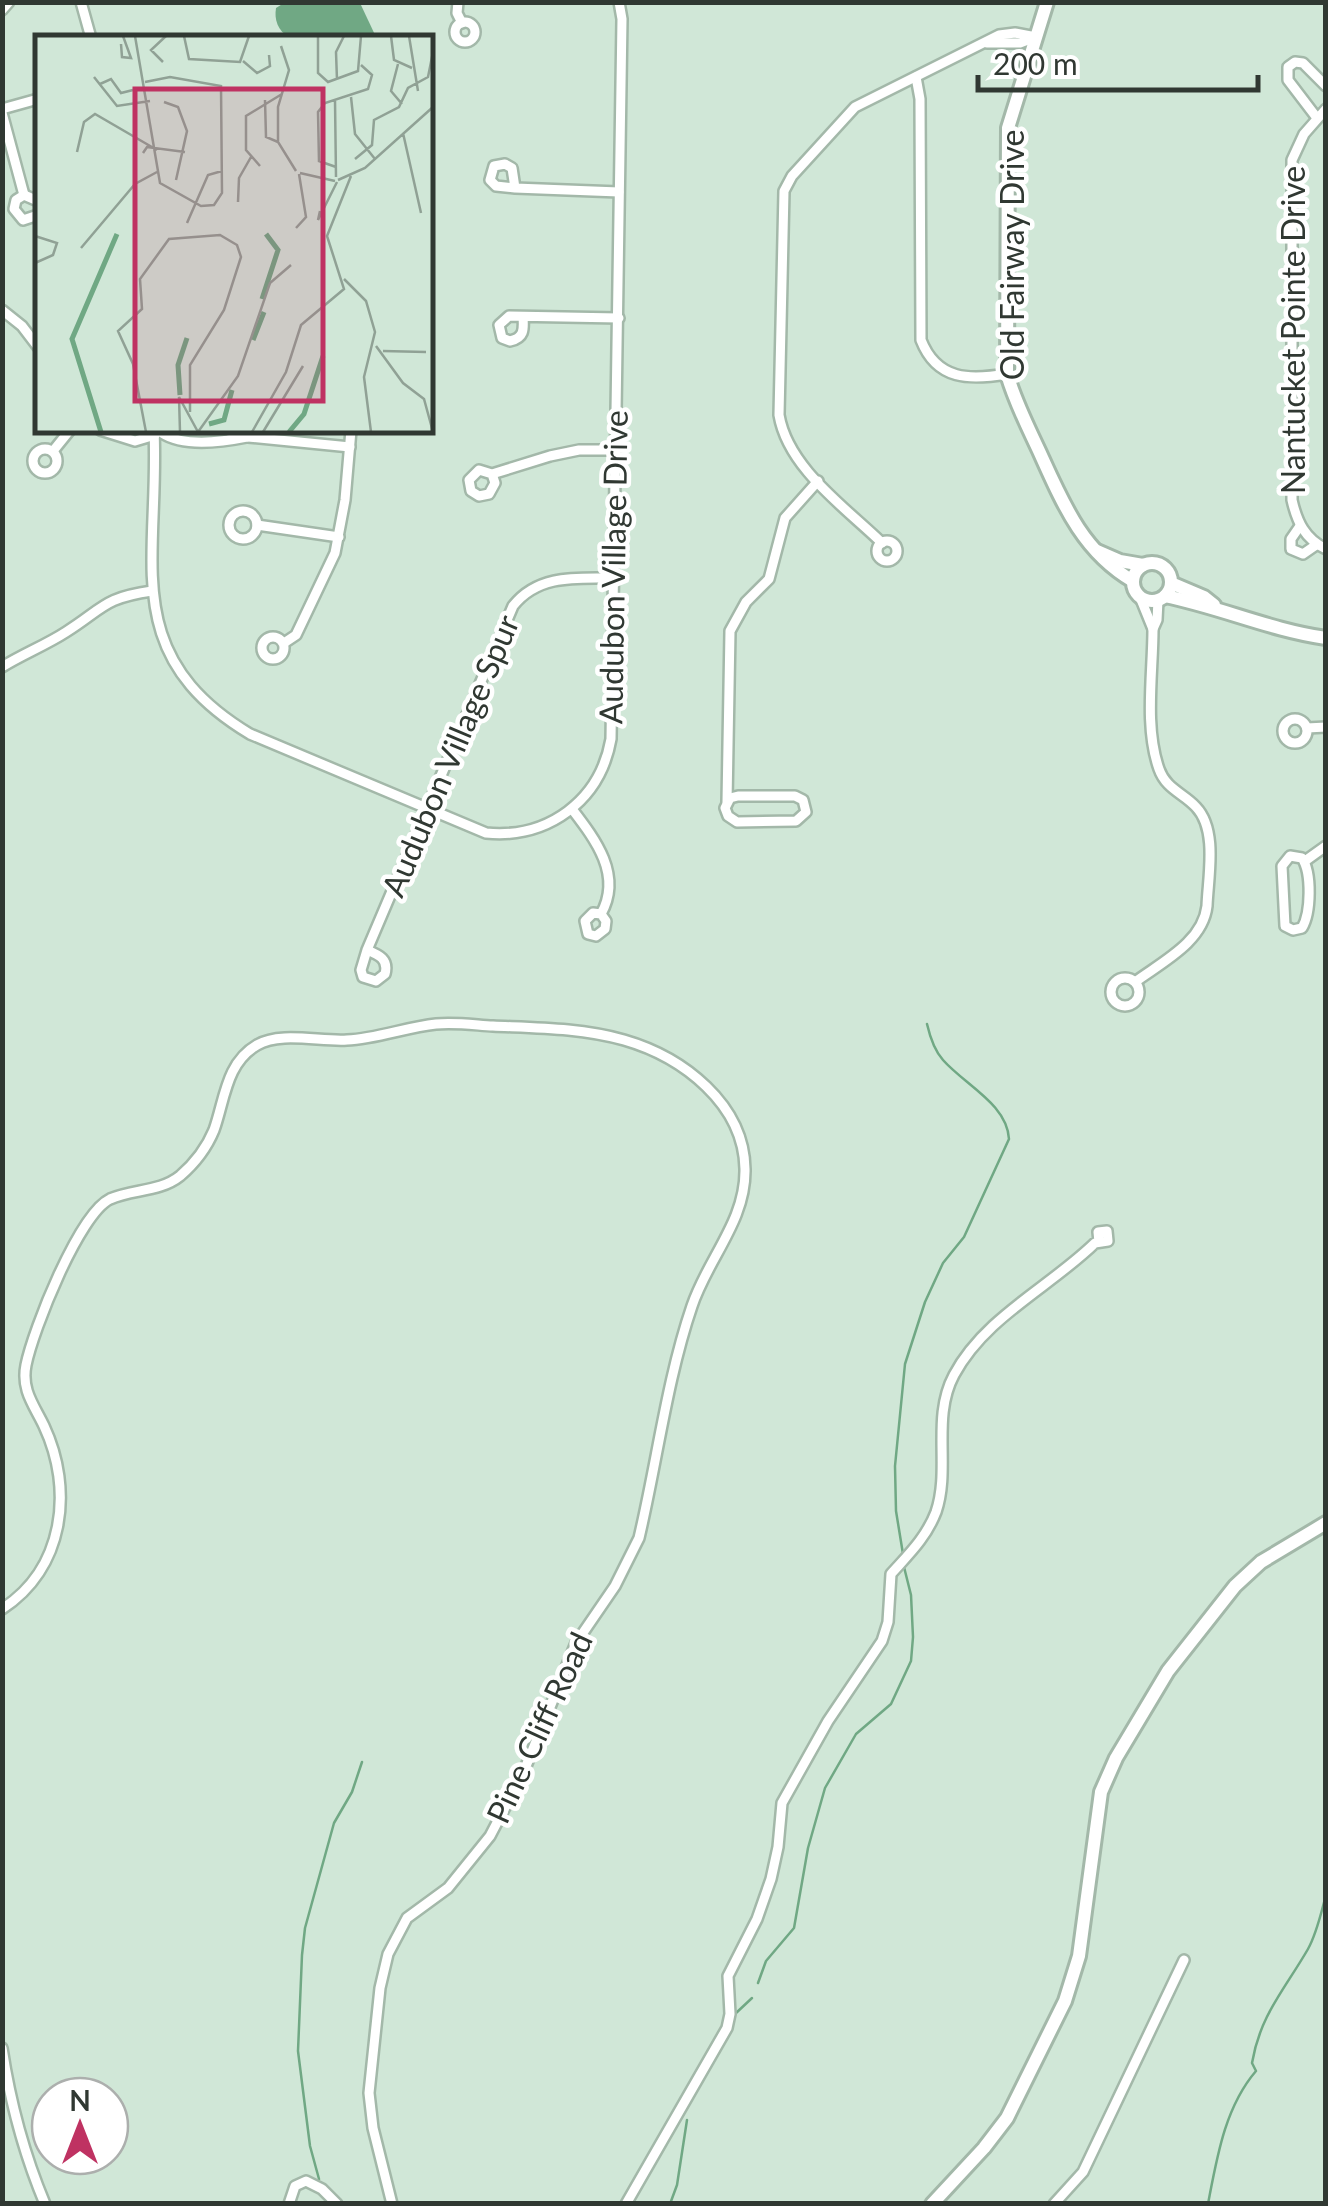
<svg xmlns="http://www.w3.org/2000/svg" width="1328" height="2206" font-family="Lato,sans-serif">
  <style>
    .water { fill: #70a884 }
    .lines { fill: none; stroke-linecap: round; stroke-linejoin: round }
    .stream { stroke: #70a884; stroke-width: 2.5 }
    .street-casing { stroke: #a3b8a9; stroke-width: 14 }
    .secondary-casing { stroke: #a3b8a9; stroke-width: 18 }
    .street { stroke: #fff; stroke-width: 9 }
    .secondary { stroke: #fff; stroke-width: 12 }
    .labels { text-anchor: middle; stroke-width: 9; stroke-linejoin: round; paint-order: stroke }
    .street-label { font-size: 32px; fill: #303832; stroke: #fff }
    .inset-river { fill: none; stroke: #70a884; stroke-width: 5 }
    .inset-road { fill: none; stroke: #90a195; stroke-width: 2.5 }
    .view { fill: #bf3262; fill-opacity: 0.15; stroke: #bf3262; stroke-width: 5 }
    .inset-edge { fill: none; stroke: #303832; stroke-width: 5 }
  </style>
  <rect width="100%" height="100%" fill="#d0e7d7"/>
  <path class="water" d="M284,3h76l16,34h-87c-11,-6 -15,-17 -13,-29z"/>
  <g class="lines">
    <g class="stream">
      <path d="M903,1554l-7,-43 -1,-45 10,-102 20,-62 18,-39 21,-26 45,-98c-2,-35 -44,-54 -66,-79 -9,-10 -13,-23 -16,-36"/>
      <polyline points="758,1983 766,1961 794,1928 808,1848 825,1788 856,1734 891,1704 911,1661 913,1637 911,1595 904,1567"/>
      <polyline points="735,2014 752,1998"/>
      <polyline points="319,2179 310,2146 298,2051 302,1955 305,1928 334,1823 352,1792 362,1762"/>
      <polyline points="670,2204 677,2185 687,2120"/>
      <path d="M1208,2204c9,-47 17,-97 48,-133l-4,-8c8,-48 33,-74 56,-114 9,-16 13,-36 18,-54"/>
    </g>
    <g class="street-casing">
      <g id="street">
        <polyline points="81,2 91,38"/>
        <polyline points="458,2 457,13 462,23"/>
        <polyline points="2,10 9,2"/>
        <circle cx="465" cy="32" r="10"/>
        <polyline points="987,43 1020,43 1033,38"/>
        <path d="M916,77l4,22 1,241c16,41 49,40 86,34"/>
        <polyline points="2,109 38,99"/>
        <path d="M1326,109l-22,25 -12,26v340c5,22 13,39 34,49"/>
        <polyline points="2,113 24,195"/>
        <polyline points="1317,118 1288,80 1288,67 1295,62 1303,63 1326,86"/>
        <polyline points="515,188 512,168 505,164 494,166 490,180 496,186 515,188 619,192"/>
        <polyline points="38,201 24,195 16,200 14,209 23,220 38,215"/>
        <polyline points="2,310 22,326 38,347"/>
        <path d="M523,317c1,13 1,21 -13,24l-8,-3 -3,-13 10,-9 110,2"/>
        <polyline points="100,430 135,441 155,435"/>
        <polyline points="139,430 154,435"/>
        <path d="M154,430c6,130 -37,224 96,304l236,99c62,6 114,-32 125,-94l11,-720 -3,-17"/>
        <polyline points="225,430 248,437 350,447"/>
        <path d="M162,433c21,14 60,9 85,4"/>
        <circle cx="45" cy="461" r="12"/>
        <polyline points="53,451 70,430"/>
        <polyline points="492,474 495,483 489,494 479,496 471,491 469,480 479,470 492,474 550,456 579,450 615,450"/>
        <circle cx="243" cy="525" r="14"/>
        <polyline points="257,525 339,537"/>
        <polyline points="1300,526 1291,539 1291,549 1303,554 1316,545"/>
        <circle cx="887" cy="551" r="10"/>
        <path d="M882,543c-37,-36 -94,-75 -103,-128l5,-224 8,-15 63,-69 144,-72 16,-2 21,4"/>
        <polyline points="1140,597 1153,629"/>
        <circle cx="273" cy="648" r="11"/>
        <polyline points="284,643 296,635 335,553 345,500 351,430"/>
        <path d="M2,667c21,-13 44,-22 64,-35 38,-24 37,-34 86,-41"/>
        <circle cx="1295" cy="731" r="12"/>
        <polyline points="1307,728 1326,727"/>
        <polygon points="738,796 795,796 803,800 806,812 796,821 737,822 728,816 725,808 730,798"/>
        <polyline points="727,802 730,631 746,602 769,579 785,518 818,481"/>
        <path d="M572,809c23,30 51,66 29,105l-8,-1 -8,8 3,13 8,2 9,-7 1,-8 -5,-7"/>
        <path d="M1290,856l12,2c10,15 9,55 0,70l-9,2 -8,-4 -3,-60z"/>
        <polyline points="1305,861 1326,846"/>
        <path d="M367,950c12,5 22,9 18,24l-9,7 -13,-4 -2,-7 6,-20 146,-344c25,-32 64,-28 100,-28"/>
        <circle cx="1125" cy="992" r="14"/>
        <path d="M1135,982c27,-20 68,-40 72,-76 1,-29 11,-76 -11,-99 -13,-14 -30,-18 -37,-38 -15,-42 -6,-96 -6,-140l4,-9 1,-20"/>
        <path d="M2,1609c62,-40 72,-119 42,-183 -10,-21 -23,-36 -18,-61 7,-35 53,-151 84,-166 23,-10 50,-7 70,-23 14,-12 27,-29 34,-46 11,-31 12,-67 43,-85 23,-14 64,-3 90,-5 30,-1 59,-13 89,-16 18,-2 39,1 57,2 45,2 88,2 131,14 59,17 120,64 121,129 1,52 -37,89 -53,137 -25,73 -35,156 -53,232l-24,48 -39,57 -52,128 -34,65 -42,52 -41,30 -19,36 -8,34 -11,105 4,35 19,76"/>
        <path d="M2,2048c8,53 22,106 43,156"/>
        <polyline points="289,2204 295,2186 306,2181 322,2189 337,2204"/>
        <path d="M626,2204l101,-176 3,-14 -2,-38 29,-57 14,-40 7,-32 4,-44 46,-82 54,-80 6,-19 3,-48c17,-19 35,-36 45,-62 15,-44 -5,-94 18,-137 31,-58 96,-88 141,-132l13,-2 -1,-10 -9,1 1,10"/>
        <polyline points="1054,2204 1083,2172 1184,1960"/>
      </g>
    </g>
    <g class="secondary-casing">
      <g id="secondary">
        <path d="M1047,2l-39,126 -1,246c8,28 21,53 33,79 23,51 43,99 93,128"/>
        <polyline points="1097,551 1120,561 1143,565"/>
        <circle cx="1152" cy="582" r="19"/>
        <polyline points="1171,583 1204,597 1214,605"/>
        <path d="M1165,596c55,11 105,34 161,42"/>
        <polyline points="932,2204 984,2148 1007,2118 1065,2001 1079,1956 1101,1792 1116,1758 1168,1671 1235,1586 1261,1562 1326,1523"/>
      </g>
    </g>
    <use href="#street" class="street"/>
    <use href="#secondary" class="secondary"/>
  </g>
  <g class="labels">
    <g class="street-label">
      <text transform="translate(1013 255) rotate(-90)" y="11">Old Fairway Drive</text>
      <text transform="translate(1294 330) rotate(-90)" y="11">Nantucket Pointe Drive</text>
      <text transform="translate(614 567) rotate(-89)" y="11">Audubon Village Drive</text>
      <text transform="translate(451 756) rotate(-67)" y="11">Audubon Village Spur</text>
      <text transform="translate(540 1728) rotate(-65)" y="11">Pine Cliff Road</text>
    </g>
  </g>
  <g transform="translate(35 35)">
    <rect width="398" height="398" fill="#d0e7d7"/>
    <path class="inset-river" d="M227,264l16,-49 -12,-16M218,305l11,-28M145,360l-2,-30 9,-27M174,389l15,-4 8,-30M66,397l-29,-93 45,-105M254,397l15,-18 19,-58"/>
    <path class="inset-road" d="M100,1l25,147 41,23 13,-1 8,-12 -1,-107 -51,-9 -25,5M149,1l5,23 51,3 9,-26M283,1v37l10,9 30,-11 3,-35M356,1l3,24 18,8M374,1l9,55M86,9l1,13 9,1 -8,-22M246,11l8,24 -11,37v35l18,29M208,26l14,12 13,-7 -1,-11M128,27l-12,-12 15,-14M363,29l-7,27 11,13M59,42l23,29 33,-5M302,45l-1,-28 8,-16M65,49l11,-5 10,14 12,-3M0,62v31M316,62l4,37 20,25M230,65l1,37 12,5M300,65l1,77M129,67l14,5 9,24 -11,49M368,98l18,80M42,117l7,-30 11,-8 62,36M108,118l4,-6 38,5M320,124l17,-14 2,-25 25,-13 9,-19 20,-11 5,-25M225,131l-14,-16v-34l36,-22M301,132l-17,-6 -1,-49 7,-9 43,-14 4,-14 -11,-10M265,138l35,8M303,145l27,-12 68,-61M203,167l1,-24 12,-21M285,176l-2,9 19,-38M152,188l21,-48 14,-4M261,193l10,-11 -7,-43M0,201l22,7 -4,12 -18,8M46,213l54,-64 22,-12M309,244l22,22 9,31 -11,45 7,55M341,311l27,37 21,16 9,33M348,316l43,1M111,397l-13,-68 -15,-33 24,-22 -2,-30 29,-40 51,-4 17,10 4,12 -17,53 -34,55v47M145,397l-1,-35 19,35M163,397l40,-56 32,-93 21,-18M217,397l34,-60 15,-47 43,-36 -17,-53 24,-60M228,397l40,-66"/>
    <path class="view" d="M100,54h188v312h-188z"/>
    <rect width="398" height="398" class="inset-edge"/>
  </g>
  <rect width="1328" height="2206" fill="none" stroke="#303832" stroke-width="10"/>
  <g transform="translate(80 2126)"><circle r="48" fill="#ffffff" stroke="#acafad" stroke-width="2.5"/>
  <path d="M0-8L18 38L0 25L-18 38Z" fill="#bf3262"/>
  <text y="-15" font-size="28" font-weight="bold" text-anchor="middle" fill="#303832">N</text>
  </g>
  <path d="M978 75v15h280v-15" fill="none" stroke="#303832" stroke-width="5"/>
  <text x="993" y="75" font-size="30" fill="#303832" stroke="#ffffff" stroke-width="8" paint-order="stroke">200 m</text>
</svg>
